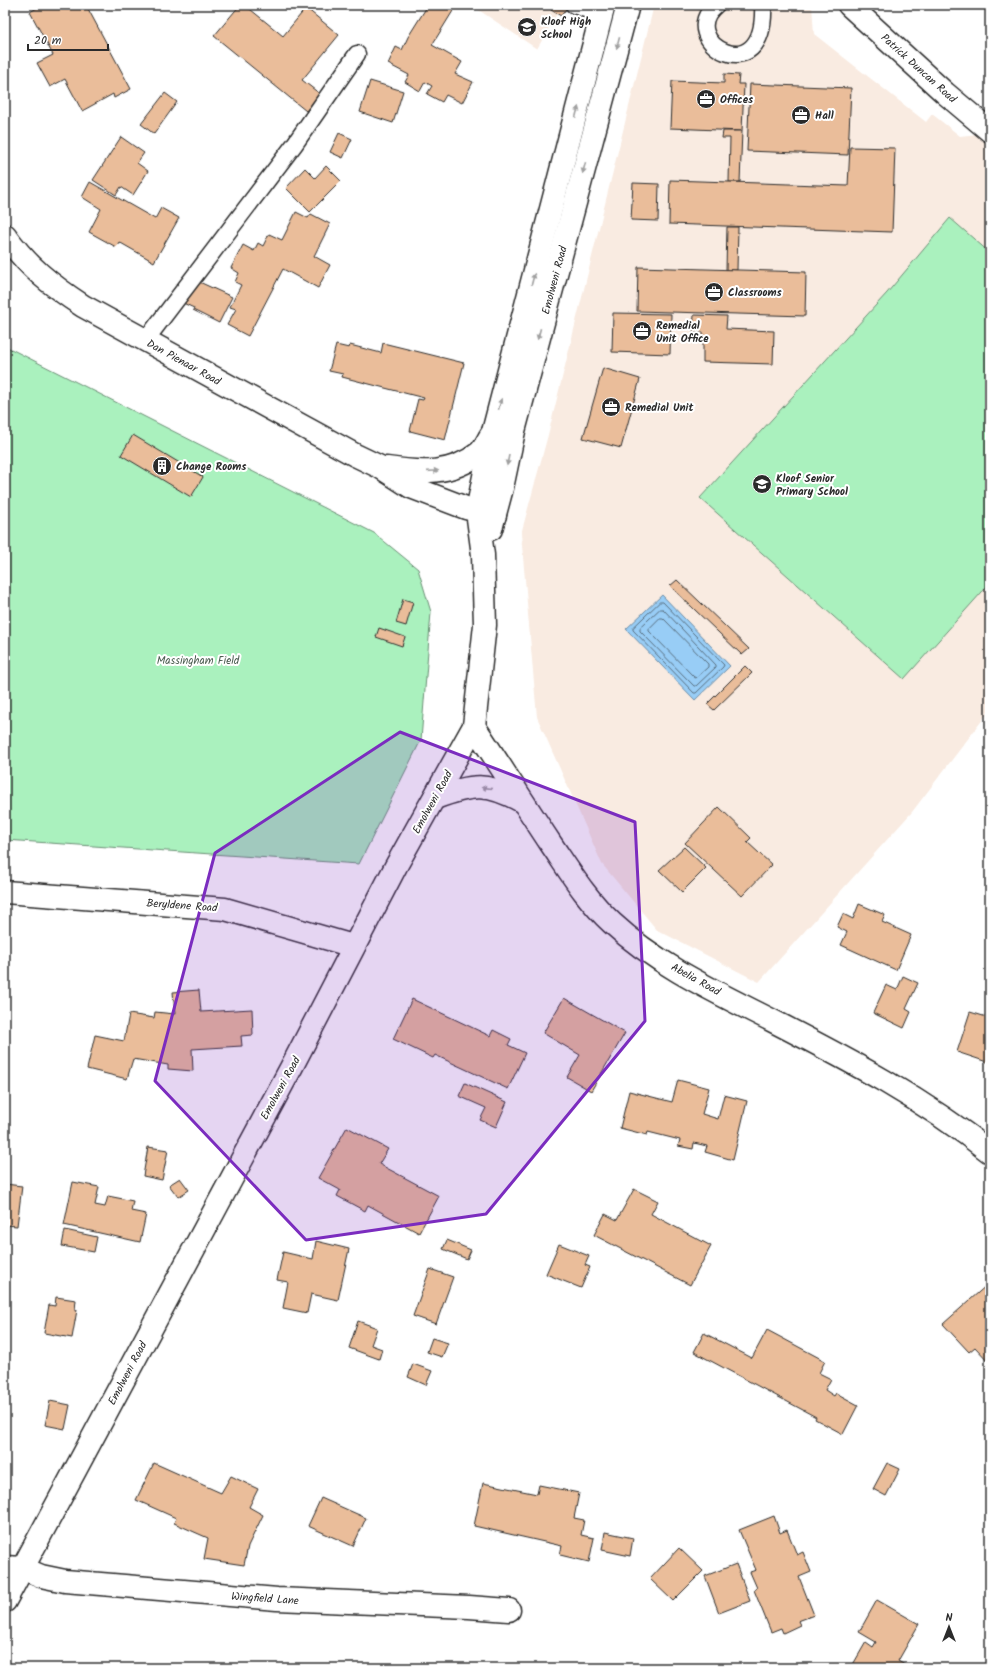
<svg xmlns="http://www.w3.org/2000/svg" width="995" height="1673" font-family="Kalam,sans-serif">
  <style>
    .built { fill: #f9ebe1 }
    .green { fill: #aaf1be; stroke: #6a8e74 }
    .water { fill: #98cdf6; stroke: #6c8ca5 }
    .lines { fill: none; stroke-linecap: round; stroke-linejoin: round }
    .shore { stroke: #576c7c; stroke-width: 1 }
    .building { fill: #eabd9a; stroke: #2b2b2b }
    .service-casing { stroke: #2b2b2b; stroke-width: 19 }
    .minor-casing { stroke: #2b2b2b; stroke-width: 25 }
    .service { stroke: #fff; stroke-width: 16 }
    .minor { stroke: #fff; stroke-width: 22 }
    .oneway { fill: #a0a0a0 }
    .marked { fill: #7b2cbf; fill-opacity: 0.2; stroke: #7b2cbf; stroke-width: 3; stroke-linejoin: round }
    .labels { text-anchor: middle; stroke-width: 4; stroke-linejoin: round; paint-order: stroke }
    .poi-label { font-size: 11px; font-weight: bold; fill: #2b2b2b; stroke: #fff; text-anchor: start }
    .street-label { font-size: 11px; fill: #2b2b2b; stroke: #fff }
    .park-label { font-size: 11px; fill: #4b5c50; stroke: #fff }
  </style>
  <rect width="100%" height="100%" fill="#fff"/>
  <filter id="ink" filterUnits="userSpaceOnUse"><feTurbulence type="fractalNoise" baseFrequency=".025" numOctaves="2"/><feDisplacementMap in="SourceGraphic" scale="8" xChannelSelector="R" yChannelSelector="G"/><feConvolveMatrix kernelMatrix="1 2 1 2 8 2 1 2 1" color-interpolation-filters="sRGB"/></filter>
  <g filter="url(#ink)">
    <g class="built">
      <polygon points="471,5 562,5 537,49"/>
      <polygon points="654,5 812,5 814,34 926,122 932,114 960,136 978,134 990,145 990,710 912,812 759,982 657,930 602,864 537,717 521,534 548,435"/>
    </g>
    <g class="green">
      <polygon points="950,218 990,253 990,583 904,679 700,498 887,293"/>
      <polygon points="5,346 374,533 418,569 431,612 421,740 359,864 5,840"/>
    </g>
    <polygon class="water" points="662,595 730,666 695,700 626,629"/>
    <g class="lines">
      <g class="shore">
        <polygon points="660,602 663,602 724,665 723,667 696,693 694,693 633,630 633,628"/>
        <polygon points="660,609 663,609 716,665 716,667 696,686 694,686 640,631 640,628"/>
        <polygon points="660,618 663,618 708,664 708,667 696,678 694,677 649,631 649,629"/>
      </g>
    </g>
    <g class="building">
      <polygon points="42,5 86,5 131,89 114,98 113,94 82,111 65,79 50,87 37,63 53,55 30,12"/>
      <polygon points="240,5 245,5 283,36 306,8 339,35 302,80 320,94 306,111 214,36"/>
      <polygon points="428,5 456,6 432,45 462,62 455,74 473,82 462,103 446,95 442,102 427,94 432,86 425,82 420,91 405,82 409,75 388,64 396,47 402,50 408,37"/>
      <polygon points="554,5 569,5 561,16 551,10"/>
      <polygon points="724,74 739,75 738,84 744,84 742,131 670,128 672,81 724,83"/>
      <polygon points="370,81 403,91 393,123 360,112"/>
      <polygon points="750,84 851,88 848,155 747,151"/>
      <polygon points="165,93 177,102 154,134 141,124"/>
      <polygon points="723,131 742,131 740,182 729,182 730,138 722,138"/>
      <polygon points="339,133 352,139 343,158 330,152"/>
      <polygon points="121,137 144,153 137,163 148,171 133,195 121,187 116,195 93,180"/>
      <polygon points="850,147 895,148 892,232 669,224 670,180 848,186"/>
      <polygon points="326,166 341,181 310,212 286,188 305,168 315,178"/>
      <polygon points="90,182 155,219 161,208 179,218 154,262 119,242 116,247 89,232 101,209 82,197"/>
      <polygon points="633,183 659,184 658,221 631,220"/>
      <polygon points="296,212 308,218 311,214 330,224 314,256 330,265 318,288 283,269 248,336 227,325 236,309 230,307 241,285 235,282 239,273 231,268 243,245 254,251 258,243 263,246 269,234 282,240"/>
      <polygon points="727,227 738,227 737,270 726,270"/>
      <polygon points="638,267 806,272 805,316 637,311"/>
      <polygon points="195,280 232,297 219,323 193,310 194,308 183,303"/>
      <polygon points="613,313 671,314 670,354 612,352"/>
      <polygon points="694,315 727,316 726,329 774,331 773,364 703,362 703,332 693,332"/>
      <polygon points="383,343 464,363 445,440 410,431 418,399 423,400 424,398 342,377 343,374 329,371 336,345 349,348 350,345 381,353"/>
      <polygon points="603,368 640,379 621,448 583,438"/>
      <polygon points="133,435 203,477 191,497 121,455"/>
      <polygon points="677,580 749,649 742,655 670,586"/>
      <polygon points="403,599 413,602 406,626 396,623"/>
      <polygon points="379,628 405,637 402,646 376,637"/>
      <polygon points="745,666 752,673 714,710 707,704"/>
      <polygon points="719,807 751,838 747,842 772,865 742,896 685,843"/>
      <polygon points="684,847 706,868 682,892 659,870"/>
      <polygon points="859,904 885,915 882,922 911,935 896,970 841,945 847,932 837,927 843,914 853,919"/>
      <polygon points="903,976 918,983 906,1009 911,1012 904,1028 873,1013 886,985 897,990"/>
      <polygon points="199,990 201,1012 252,1009 253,1035 241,1036 242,1046 192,1049 193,1071 168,1069 168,1065 133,1059 127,1079 87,1069 95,1035 124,1041 129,1014 154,1018 155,1012 175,1014 173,992"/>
      <polygon points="564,998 625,1033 591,1091 567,1077 580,1055 543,1033"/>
      <polygon points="412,999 490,1036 493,1030 511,1039 508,1045 525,1053 508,1089 435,1055 433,1058 393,1039"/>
      <polygon points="970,1012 990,1018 990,1063 957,1052"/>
      <polygon points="678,1080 709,1088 702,1114 718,1119 724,1095 747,1101 733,1160 705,1152 707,1146 694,1143 693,1149 678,1146 680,1140 648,1132 647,1135 620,1128 629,1091 672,1102"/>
      <polygon points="465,1083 507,1102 496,1127 480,1120 486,1108 459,1096"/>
      <polygon points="347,1127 388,1149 379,1164 439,1196 419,1233 368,1205 365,1211 337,1196 340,1190 318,1178"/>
      <polygon points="148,1147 168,1150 162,1180 143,1176"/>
      <polygon points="180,1178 189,1190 178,1197 169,1185"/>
      <polygon points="73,1182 99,1187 95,1205 105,1207 108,1196 133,1201 131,1211 146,1214 140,1242 64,1225"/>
      <polygon points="5,1184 22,1186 17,1226 5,1225"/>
      <polygon points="634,1189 658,1201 651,1214 711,1246 690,1285 594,1235 605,1214 617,1220"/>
      <polygon points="65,1230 97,1237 94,1252 62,1246"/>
      <polygon points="447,1240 471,1250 467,1259 443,1249"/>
      <polygon points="316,1241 349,1249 338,1300 311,1294 307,1313 283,1308 288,1282 277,1280 283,1252 313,1259"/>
      <polygon points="559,1244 589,1256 585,1265 590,1267 581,1288 546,1274"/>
      <polygon points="430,1269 453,1277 436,1324 413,1316"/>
      <polygon points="988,1284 990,1287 990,1363 975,1347 969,1352 943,1324"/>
      <polygon points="56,1297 76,1300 75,1310 77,1310 72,1338 44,1333 49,1305 55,1306"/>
      <polygon points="358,1321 377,1328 371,1345 382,1349 379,1359 349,1348"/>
      <polygon points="767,1330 825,1361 819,1373 831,1379 825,1390 834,1396 836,1393 858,1405 843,1434 815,1419 816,1417 694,1352 704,1333 752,1358"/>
      <polygon points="432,1338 448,1343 442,1357 427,1352"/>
      <polygon points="413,1364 432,1371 426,1385 408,1377"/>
      <polygon points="5,1373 10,1375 5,1390"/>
      <polygon points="50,1401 70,1405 65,1429 45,1425"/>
      <polygon points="154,1463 221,1493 231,1476 258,1489 249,1507 263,1515 248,1546 244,1565 204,1559 208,1538 174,1523 176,1518 136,1500"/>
      <polygon points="887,1463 900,1469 886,1496 873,1489"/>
      <polygon points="483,1483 537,1494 539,1485 579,1493 574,1518 584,1520 581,1535 594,1538 589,1562 560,1555 562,1546 474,1526"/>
      <polygon points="321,1498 366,1518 353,1546 308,1526"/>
      <polygon points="774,1516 780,1533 787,1530 797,1555 803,1552 811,1572 799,1577 814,1615 798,1621 800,1625 783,1633 781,1628 771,1632 754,1590 757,1588 750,1572 756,1570 739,1530"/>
      <polygon points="605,1532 633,1538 630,1556 602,1550"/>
      <polygon points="679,1548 703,1571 673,1601 650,1579"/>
      <polygon points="736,1564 750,1601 719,1613 705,1576"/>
      <polygon points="877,1600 919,1624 898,1661 910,1668 851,1668 866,1642 873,1647 876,1642 859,1632"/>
    </g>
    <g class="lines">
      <g class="service-casing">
        <g id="service">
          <polyline points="574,5 602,15"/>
          <path d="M716,5c-43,35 51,90 47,0"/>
          <polyline points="145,341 294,145 357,54"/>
        </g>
      </g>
      <g class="minor-casing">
        <g id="minor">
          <polyline points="849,5 945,93 990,131"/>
          <path d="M5,235c23,32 46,50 78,71l272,149 25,12 31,20 55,21 29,7"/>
          <path d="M387,468c33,5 65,7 92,-15 5,-4 8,-12 12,-18"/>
          <polyline points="491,529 502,488 514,431 628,5"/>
          <path d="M474,726c26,39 51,79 77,118 19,28 36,56 61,79 45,42 106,70 161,98 76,39 150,78 217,131"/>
          <path d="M435,798c37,-14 53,-16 88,4"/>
          <polyline points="5,892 225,909 353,946"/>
          <polyline points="5,1567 22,1568 41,1576 65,1581 148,1588 277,1599 469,1607 509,1610"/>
          <polyline points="5,1601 291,1068 396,866 474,726 485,625 483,555 477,511 493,432 604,5"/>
        </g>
      </g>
      <use href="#service" class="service"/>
      <use href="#minor" class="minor"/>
    </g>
    <defs><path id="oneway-solid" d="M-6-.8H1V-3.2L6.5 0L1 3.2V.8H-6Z"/></defs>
    <g class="oneway">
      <use href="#oneway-solid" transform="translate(618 43) rotate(105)"/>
      <use href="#oneway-solid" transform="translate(577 112) rotate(-75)"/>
      <use href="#oneway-solid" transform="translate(584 168) rotate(105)"/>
      <use href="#oneway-solid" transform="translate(533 279) rotate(-75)"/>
      <use href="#oneway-solid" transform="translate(539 334) rotate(105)"/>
      <use href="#oneway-solid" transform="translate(500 404) rotate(-75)"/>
      <use href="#oneway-solid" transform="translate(508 460) rotate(101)"/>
      <use href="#oneway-solid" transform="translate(433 471) rotate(-4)"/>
      <use href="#oneway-solid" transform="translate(487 788) rotate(-175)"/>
    </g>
  </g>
  <path class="marked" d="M400,732l235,90 10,199 -159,193 -180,26 -151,-159 60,-228z"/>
  <defs>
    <g id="school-disc" transform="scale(1)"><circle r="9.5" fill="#2b2b2b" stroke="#fff"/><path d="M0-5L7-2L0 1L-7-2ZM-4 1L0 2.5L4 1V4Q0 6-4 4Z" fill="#fff"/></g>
    <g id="office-disc" transform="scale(1)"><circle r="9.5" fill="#2b2b2b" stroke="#fff"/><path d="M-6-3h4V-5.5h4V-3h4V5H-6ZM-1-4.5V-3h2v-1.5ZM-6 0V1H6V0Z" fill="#fff"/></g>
    <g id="building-disc" transform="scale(1)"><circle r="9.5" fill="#2b2b2b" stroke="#fff"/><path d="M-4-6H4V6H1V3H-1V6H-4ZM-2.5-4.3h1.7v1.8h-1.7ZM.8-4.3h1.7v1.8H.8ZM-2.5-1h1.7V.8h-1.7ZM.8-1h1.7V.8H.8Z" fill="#fff"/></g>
  </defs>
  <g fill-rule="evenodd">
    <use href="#school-disc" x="527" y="27"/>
    <use href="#office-disc" x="706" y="99"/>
    <use href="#office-disc" x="801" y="115"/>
    <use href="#office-disc" x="714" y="292"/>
    <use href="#office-disc" x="642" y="331"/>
    <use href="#office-disc" x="611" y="407"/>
    <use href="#building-disc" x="162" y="466"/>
    <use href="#school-disc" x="762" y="484"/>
  </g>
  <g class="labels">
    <g class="poi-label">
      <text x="541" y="25">Kloof High<tspan x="541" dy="13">School</tspan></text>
      <text x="720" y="103">Offices</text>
      <text x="815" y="119">Hall</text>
      <text x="728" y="296">Classrooms</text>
      <text x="656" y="329">Remedial<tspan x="656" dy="13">Unit Office</tspan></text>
      <text x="625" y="411">Remedial Unit</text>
      <text x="176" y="470">Change Rooms</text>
      <text x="776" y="482">Kloof Senior<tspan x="776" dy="13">Primary School</tspan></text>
    </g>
    <g class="street-label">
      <text transform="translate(919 68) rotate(42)" y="4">Patrick Duncan Road</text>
      <text transform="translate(554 280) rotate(-75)" y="4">Emolweni Road</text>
      <text transform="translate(184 362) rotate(29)" y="4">Dan Pienaar Road</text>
      <text transform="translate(432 802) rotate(-61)" y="4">Emolweni Road</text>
      <text transform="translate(182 905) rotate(4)" y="4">Beryldene Road</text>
      <text transform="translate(696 979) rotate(29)" y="4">Abelia Road</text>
      <text transform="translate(280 1088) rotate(-61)" y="4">Emolweni Road</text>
      <text transform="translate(127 1373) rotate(-62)" y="4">Emolweni Road</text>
      <text transform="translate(265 1598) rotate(4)" y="4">Wingfield Lane</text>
    </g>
    <g class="park-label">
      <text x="198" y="664">Massingham Field</text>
    </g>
  </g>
  <rect width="995" height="1673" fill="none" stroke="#fff" stroke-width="20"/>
  <rect x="10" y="10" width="975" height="1653" fill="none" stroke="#2b2b2b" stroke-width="1.5" filter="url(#ink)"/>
  <g transform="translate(949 1627)" stroke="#ffffff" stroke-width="3" paint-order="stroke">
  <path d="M0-3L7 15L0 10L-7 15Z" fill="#2b2b2b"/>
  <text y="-6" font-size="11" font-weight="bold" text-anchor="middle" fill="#2b2b2b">N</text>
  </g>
  <path d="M28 44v6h80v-6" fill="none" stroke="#2b2b2b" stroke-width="2"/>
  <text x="34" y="44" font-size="12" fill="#2b2b2b" stroke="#ffffff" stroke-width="3" paint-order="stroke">20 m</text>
</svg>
